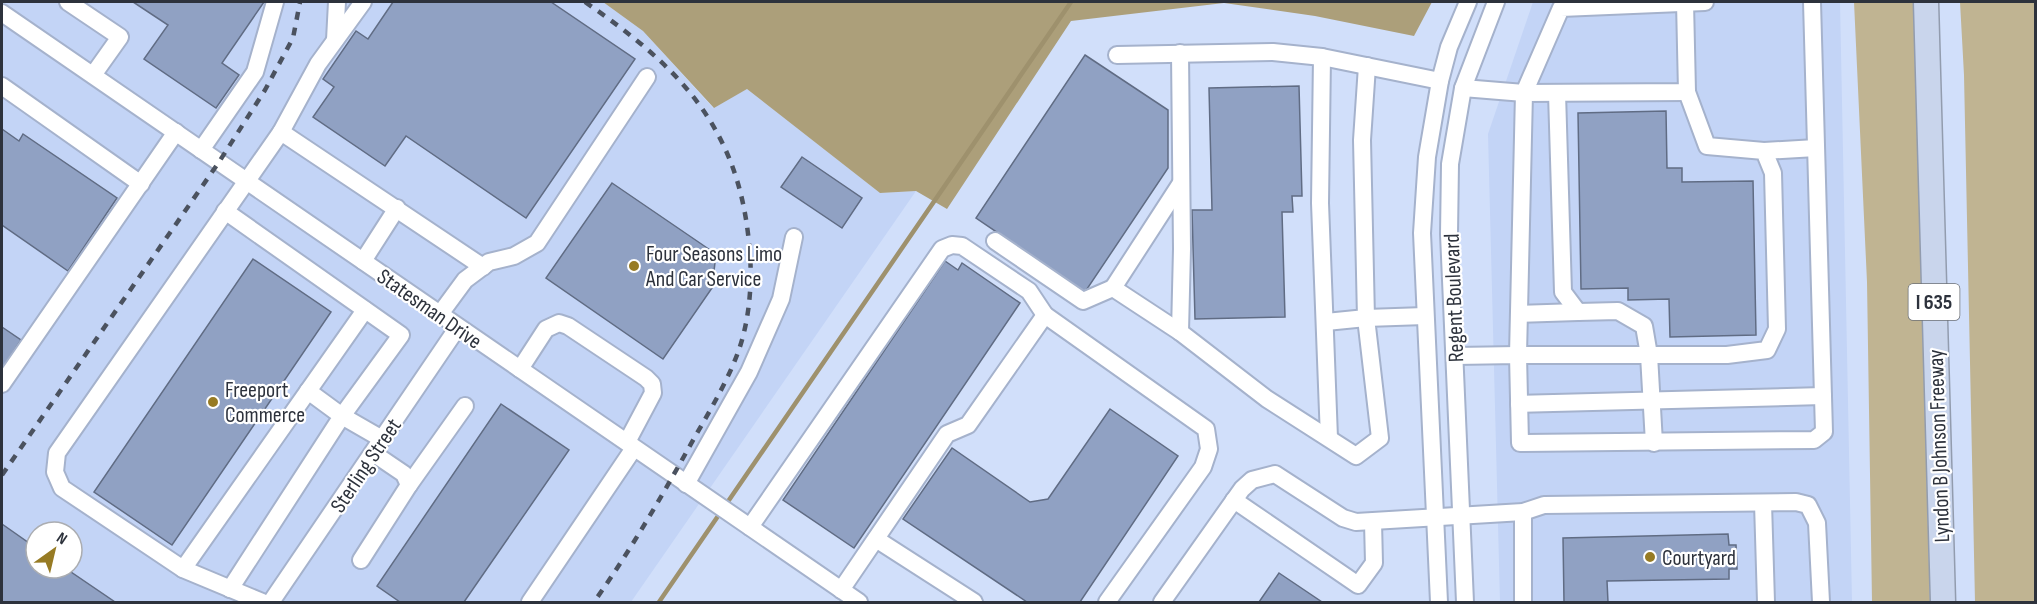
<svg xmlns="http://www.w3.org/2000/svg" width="2037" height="604" font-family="'Sofia Sans Condensed',sans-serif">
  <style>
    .built { fill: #c3d4f6; fill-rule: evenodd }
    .green { fill: #c0b492 }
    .forest { fill: #ac9f7a }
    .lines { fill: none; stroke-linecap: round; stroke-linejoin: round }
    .stream { stroke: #9e916d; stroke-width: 4.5 }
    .building { fill: #90a1c3; stroke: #606c84; stroke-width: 1.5 }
    .minor-casing { stroke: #a5b2cc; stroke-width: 20 }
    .highway-casing { stroke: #929cae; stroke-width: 27 }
    .minor { stroke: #fff; stroke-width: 16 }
    .highway { stroke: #c9d5ec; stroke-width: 24 }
    .rail { stroke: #4b525f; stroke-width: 4.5; stroke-dasharray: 8 8; stroke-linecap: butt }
    .poi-dot { fill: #977b24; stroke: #fff; stroke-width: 2 }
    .labels { text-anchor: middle; stroke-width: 4.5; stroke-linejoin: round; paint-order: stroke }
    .shield { fill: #fff; stroke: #6c7076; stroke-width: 1.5 }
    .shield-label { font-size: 21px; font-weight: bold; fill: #2d323c }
    .poi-label { font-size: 22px; fill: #2d323c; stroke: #fff; text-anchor: start }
    .street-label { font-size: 22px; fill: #2d323c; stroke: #fff }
  </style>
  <rect width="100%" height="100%" fill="#d1dffa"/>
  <g class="built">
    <path d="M2,2h601l40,29 70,77 34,-19 133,104 36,-2 -285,411h-629zM36,532h36v36h-36z"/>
    <polygon points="1533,2 1840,2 1852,602 1500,602 1488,134"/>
  </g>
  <g class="green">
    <polygon points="1854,2 1914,2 1930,602 1872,602 1867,282"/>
    <polygon points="1960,2 2035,2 2035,602 1975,602 1964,75"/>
  </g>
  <polygon class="forest" points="603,2 1432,2 1414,36 1315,16 1224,3 1071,21 947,209 916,191 880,193 747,89 714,108 643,31"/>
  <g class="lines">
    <polyline class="stream" points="659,602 1071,2"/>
  </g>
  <g class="building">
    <polygon points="133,2 264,2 222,63 239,75 216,108 144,59 168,25"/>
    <polygon points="393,2 551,2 635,59 526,218 406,136 385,166 313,117 334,87 323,79 356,31 368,39"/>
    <polygon points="1085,55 1168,110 1168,168 1085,292 976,218"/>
    <polygon points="1299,86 1302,196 1292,196 1293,212 1282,212 1285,317 1195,319 1192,210 1212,210 1209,88"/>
    <polygon points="1666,111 1667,168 1682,168 1682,182 1753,181 1756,335 1670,337 1669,299 1628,300 1628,288 1581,289 1578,113"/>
    <polygon points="2,129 19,141 23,134 117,198 68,271 2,225"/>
    <polygon points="802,157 862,198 842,228 781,187"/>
    <polygon points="612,183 716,254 712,288 663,359 546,278"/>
    <polygon points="253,259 331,312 172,545 94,492"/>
    <polygon points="945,261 958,270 962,263 1020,303 854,548 783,500"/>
    <polygon points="2,327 21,340 2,369"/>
    <polygon points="501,404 569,450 464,602 400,602 377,586"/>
    <polygon points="1110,409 1178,456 1080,602 1027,602 903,519 952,448 1030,502 1048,499"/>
    <polygon points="2,524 36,548 36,568 65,568 115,602 2,602"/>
    <polygon points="1728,534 1729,545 1736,545 1737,569 1729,569 1729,579 1607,581 1608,602 1564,602 1563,538"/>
    <polygon points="1279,573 1322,602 1259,602"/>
  </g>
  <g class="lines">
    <g class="minor-casing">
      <g id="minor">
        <polyline points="68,2 120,37 93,75"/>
        <polyline points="2,13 859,602"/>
        <polyline points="335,40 337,2"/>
        <polyline points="1180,53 1182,249 1180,332 1267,399 1356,456 1380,438 1366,318 1425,316"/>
        <polyline points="1117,55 1273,52 1322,57 1440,81"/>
        <polyline points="1322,57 1320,203 1329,438"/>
        <polyline points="2,86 141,184"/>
        <polyline points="1463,88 1524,93 1561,8 1705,2"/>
        <polyline points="1557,93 1563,292 1578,312 1618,311 1644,326 1649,355 1727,355 1767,350 1777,329 1773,173 1764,151 1707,146 1687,92"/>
        <polyline points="281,132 483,267"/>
        <polyline points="201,150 255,72 275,2"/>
        <polyline points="1764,151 1816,148"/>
        <polyline points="225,211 401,335 342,416 382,439"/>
        <polyline points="995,241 1083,301 1113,288"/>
        <polyline points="363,261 397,208"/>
        <polyline points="440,314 465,280 489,262 514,256 537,243 647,77"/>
        <polyline points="1519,314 1578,312"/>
        <polyline points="1326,322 1366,318 1362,140 1367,66"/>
        <polyline points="1180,332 1113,288 1181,183"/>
        <polyline points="1455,356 1518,355 1520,443 1814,440 1824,432 1812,2"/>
        <polyline points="520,369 546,329 559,323 568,326 646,378 652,384 653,393 627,442"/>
        <polyline points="2,384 176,132"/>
        <polyline points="1519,404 1823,396"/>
        <polyline points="1654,443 1649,355 1518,355 1524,93 1687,92 1685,2"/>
        <polyline points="686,484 749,372 781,299 794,237"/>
        <polyline points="409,485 465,406"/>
        <polyline points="1234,500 1358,585 1374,563 1373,522"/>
        <polyline points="1763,503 1766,602"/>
        <polyline points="750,527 942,249 952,245 962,246 1029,291 1045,315"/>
        <polyline points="876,539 974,602"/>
        <polyline points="361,560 409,485 404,474 373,453"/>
        <polyline points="183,569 365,310"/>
        <polyline points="230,589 342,416 308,391"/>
        <polyline points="841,590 947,434 968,425 1045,315 1206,429 1209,449 1203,467 1107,602"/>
        <polyline points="262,602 183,569 62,488 55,472 57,453 281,132 318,64 363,2"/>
        <polyline points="271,602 458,327"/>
        <polyline points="530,602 634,448"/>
        <polyline points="1162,602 1242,489 1252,480 1275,474 1343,518 1356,522 1523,512 1544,505 1796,502 1808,505 1817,523 1821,602"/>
        <polyline points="1439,602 1422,233 1427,157 1440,81 1449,47 1468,2"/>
        <polyline points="1465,602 1449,234 1450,164 1463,88 1496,2"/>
        <polyline points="1523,602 1523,512"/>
      </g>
    </g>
    <g class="highway-casing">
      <polyline id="highway" points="1926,2 1943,602"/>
    </g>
    <use href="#minor" class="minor"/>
    <use href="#highway" class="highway"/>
    <g class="rail">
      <path d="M585,2c93,64 153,124 164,241 4,36 1,78 -12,112 -13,34 -33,65 -50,96 -29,52 -59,103 -93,151"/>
      <polyline points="2,475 219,162 265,90 293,38 300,2"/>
    </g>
  </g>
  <g class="poi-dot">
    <circle cx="634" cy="266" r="6"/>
    <circle cx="213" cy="402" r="6"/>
    <circle cx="1650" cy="557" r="6"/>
  </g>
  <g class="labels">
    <rect class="shield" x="1908.5" y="284" width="51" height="36" rx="4.5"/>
    <g class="shield-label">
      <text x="1934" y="309">I 635</text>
    </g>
    <g class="poi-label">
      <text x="646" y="261">Four Seasons Limo<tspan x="646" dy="25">And Car Service</tspan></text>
      <text x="225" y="397">Freeport<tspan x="225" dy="25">Commerce</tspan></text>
      <text x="1662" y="565">Courtyard</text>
    </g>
    <g class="street-label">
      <text transform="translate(1453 298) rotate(-92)" y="8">Regent Boulevard</text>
      <text transform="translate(430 308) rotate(35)" y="8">Statesman Drive</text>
      <text transform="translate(1938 446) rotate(-92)" y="8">Lyndon B Johnson Freeway</text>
      <text transform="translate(365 465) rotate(-56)" y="8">Sterling Street</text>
    </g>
  </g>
  <rect width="2037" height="604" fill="none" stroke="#2d323c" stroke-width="6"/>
  <g transform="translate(54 550) rotate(34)"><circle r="28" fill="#ffffff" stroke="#abadb1" stroke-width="1.5"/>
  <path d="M0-4.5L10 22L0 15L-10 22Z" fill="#977b24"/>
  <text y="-9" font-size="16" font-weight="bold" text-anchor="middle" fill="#2d323c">N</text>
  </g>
</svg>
